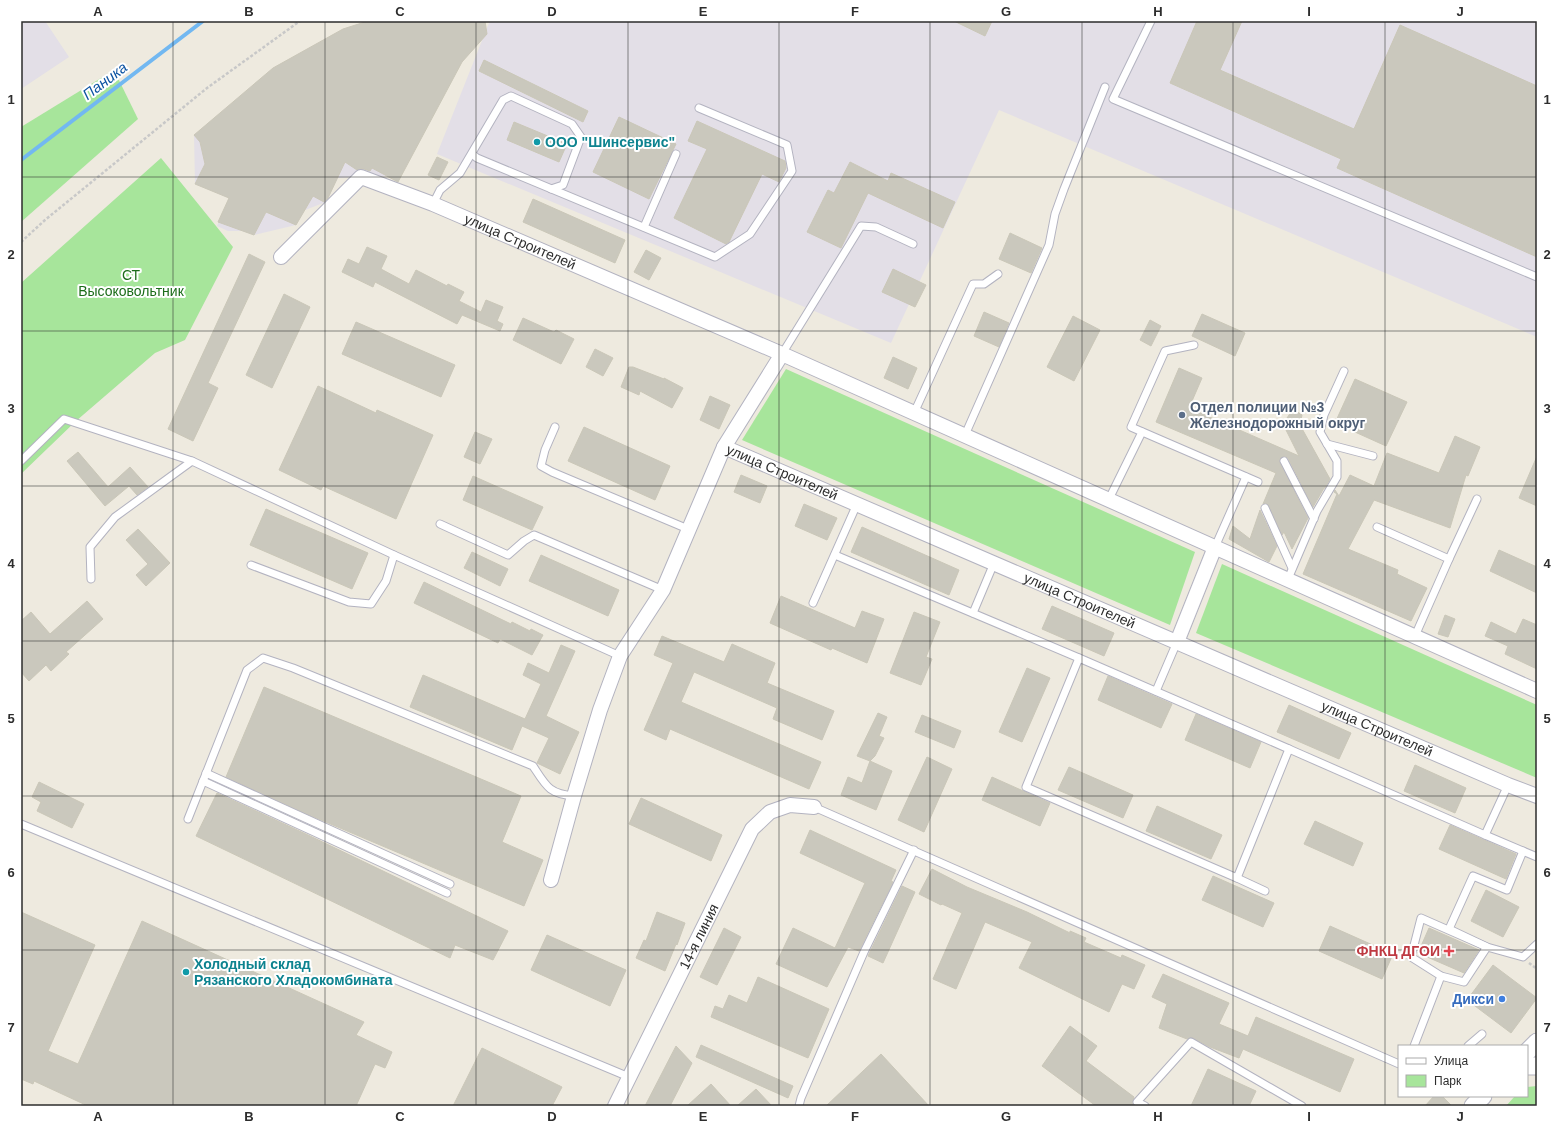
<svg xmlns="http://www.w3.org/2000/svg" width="1558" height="1127" font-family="Helvetica,sans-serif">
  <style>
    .industrial { fill: #e3dfe7 }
    .green { fill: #a7e59b }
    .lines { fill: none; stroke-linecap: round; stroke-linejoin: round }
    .stream { stroke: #72b8f1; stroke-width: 4 }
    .building { fill: #cac8bd; stroke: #cac7b8 }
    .service-casing { stroke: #b3b3c0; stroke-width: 9 }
    .minor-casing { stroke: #b3b3c0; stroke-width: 16 }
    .tertiary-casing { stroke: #b3b3c0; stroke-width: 19 }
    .path { stroke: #c8c8c8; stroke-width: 2.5; stroke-dasharray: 3 2; stroke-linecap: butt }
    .service { stroke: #fff; stroke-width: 7 }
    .minor { stroke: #fff; stroke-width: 14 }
    .tertiary { stroke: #fff; stroke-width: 17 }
    .grid { fill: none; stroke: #2d2d2d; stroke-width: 1; stroke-opacity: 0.55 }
    .culture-dot { fill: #0f9aa8; stroke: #fff; stroke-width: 1.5 }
    .service-dot { fill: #5c6f8a; stroke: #fff; stroke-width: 1.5 }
    .health-dot { fill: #e0444e; stroke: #fff; stroke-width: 1.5 }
    .shop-dot { fill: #3f7fe0; stroke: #fff; stroke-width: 1.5 }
    .labels { text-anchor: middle; stroke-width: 4; stroke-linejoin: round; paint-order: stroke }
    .culture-label { font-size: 14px; font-weight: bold; fill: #0d838f; stroke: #fff; text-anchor: start }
    .street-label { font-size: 14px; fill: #2d2d2d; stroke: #fff }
    .park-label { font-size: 14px; fill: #1c6c1a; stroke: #fff }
    .service-label { font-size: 14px; font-weight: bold; fill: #4e5e75; stroke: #fff; text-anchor: start }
    .health-label { font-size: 14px; font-weight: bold; fill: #be3a42; stroke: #fff; text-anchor: end }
    .shop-label { font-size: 14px; font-weight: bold; fill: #366cbe; stroke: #fff; text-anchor: end }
    .water-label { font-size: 15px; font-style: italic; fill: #0c53a2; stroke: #fff }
    .neatline { fill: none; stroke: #2d2d2d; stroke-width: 1.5 }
    .grid-label { font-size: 13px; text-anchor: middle; font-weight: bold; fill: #2d2d2d }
  </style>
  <rect width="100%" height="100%" fill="#eeeadf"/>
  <g class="industrial">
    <polygon points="21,21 45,21 69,57 21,89"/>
    <polygon points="368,21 485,21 486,30 490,21 1537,21 1537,337 999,110 891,343 437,154 483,38 462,62 386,176 338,178 326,202 305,210 296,225 254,235 242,231 228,231 217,226 229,198 195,184 194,135 273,68 343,29"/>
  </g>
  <g class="green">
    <polygon points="114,70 138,119 21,222 21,127"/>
    <polygon points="161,158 233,247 185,340 155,353 76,421 21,474 21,283"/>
    <polygon points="786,369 1195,552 1170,625 742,440"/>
    <polygon points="1222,564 1537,705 1537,778 1196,633"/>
    <polygon points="1537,1086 1537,1106 1506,1106 1515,1096 1527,1096 1527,1087"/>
  </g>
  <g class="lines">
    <polyline class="stream" points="21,160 203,21"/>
  </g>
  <g class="building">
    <polygon points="368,21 485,21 487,34 462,62 398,182 372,168 370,171 364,169 357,170 345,162 328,198 324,202 313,196 296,225 266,212 254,235 218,222 229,198 195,184 205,164 200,142 194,135 273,68 343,29"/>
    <polygon points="954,21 992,21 985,36"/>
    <polygon points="1197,21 1242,21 1220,70 1354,129 1400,25 1537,86 1537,257 1337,168 1341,159 1170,83"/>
    <polygon points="484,60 588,111 583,122 479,71"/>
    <polygon points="619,117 676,144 649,199 593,172"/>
    <polygon points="697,121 785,161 786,168 779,182 762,174 729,242 726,244 674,218 707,149 688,141"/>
    <polygon points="514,122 567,144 559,162 507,140"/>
    <polygon points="437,157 448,162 439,180 428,175"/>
    <polygon points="850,162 888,181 891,173 955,202 943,228 868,193 841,248 807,232 828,190 834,193"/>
    <polygon points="533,199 625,240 615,263 523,222"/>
    <polygon points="1010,233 1042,248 1031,273 999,259"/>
    <polygon points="367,247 387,256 381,269 409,284 416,270 447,286 448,284 464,292 459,301 481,312 486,300 503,307 497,321 503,324 500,331 462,315 457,324 375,282 373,287 342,272 348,259 359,264"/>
    <polygon points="646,250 661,258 649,280 634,272"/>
    <polygon points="249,254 265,262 208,383 218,388 193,441 168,429"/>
    <polygon points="893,269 926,285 915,307 882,292"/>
    <polygon points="284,294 310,307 272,388 246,375"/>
    <polygon points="984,312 1009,323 999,347 974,336"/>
    <polygon points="1202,314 1245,333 1235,356 1192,336"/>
    <polygon points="1073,316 1100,330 1074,381 1047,367"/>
    <polygon points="523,318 554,332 556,330 574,339 561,364 513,340"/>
    <polygon points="1150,320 1161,326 1151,346 1140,340"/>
    <polygon points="356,322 455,365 441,397 342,354"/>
    <polygon points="595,349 613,358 603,376 586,367"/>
    <polygon points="893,357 917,368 908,389 884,378"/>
    <polygon points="629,367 633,367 664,379 664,378 683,388 672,408 640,391 639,395 621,387"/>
    <polygon points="1179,368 1202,378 1189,408 1299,456 1283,424 1293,409 1302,415 1300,425 1330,479 1325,488 1324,488 1313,507 1288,458 1284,456 1280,459 1280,463 1308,518 1292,549 1284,532 1282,535 1269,506 1266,503 1263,504 1276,473 1156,422"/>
    <polygon points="1355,379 1407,402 1386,446 1335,423"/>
    <polygon points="318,386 376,413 377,410 433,435 396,519 323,486 321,490 279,470"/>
    <polygon points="710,396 730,405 719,429 700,420"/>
    <polygon points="584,427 670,466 655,500 568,461"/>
    <polygon points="475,432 492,439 480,464 464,457"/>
    <polygon points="1455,436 1480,447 1468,476 1466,475 1450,528 1374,500 1348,549 1398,570 1397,574 1427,588 1411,621 1303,574 1337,494 1334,492 1335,490 1339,496 1350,475 1374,486 1387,453 1439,473"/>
    <polygon points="78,452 108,487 130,467 148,487 137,495 129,486 105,506 67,461"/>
    <polygon points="1537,456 1537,506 1519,498"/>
    <polygon points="741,475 767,486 760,503 734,492"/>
    <polygon points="473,476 543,507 532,530 463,500"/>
    <polygon points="804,504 837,518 827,540 795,526"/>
    <polygon points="266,509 368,553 352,589 250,545"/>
    <polygon points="1260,510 1277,546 1269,562 1229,539 1233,526 1250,539"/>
    <polygon points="862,527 959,570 949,595 851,552"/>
    <polygon points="138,529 170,563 146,586 136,575 148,564 126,540"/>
    <polygon points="1499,550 1537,567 1537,593 1490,571"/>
    <polygon points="472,552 508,569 500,586 464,568"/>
    <polygon points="541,555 619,590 608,616 529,581"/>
    <polygon points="424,582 511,624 512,622 530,631 531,629 543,635 532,655 500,639 498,643 414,603"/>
    <polygon points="781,596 855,628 862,611 884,619 867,663 832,648 831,650 770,623"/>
    <polygon points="87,601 103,619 66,652 69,654 51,671 46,665 29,681 21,672 21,621 31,612 50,634"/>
    <polygon points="1052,606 1114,633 1104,656 1042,629"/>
    <polygon points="914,612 940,622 926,657 932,659 921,685 890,673"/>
    <polygon points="1445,615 1455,619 1448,637 1438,634"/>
    <polygon points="1523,619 1537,625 1537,669 1505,654 1508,646 1485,636 1491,622 1516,634"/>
    <polygon points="662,636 724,662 732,644 775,663 767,683 834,711 822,740 773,719 777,708 694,672 681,702 821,762 809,789 670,729 666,740 644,730 673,663 654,655"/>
    <polygon points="561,645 575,651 546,716 579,732 560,774 537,763 549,738 522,726 512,750 410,707 423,675 525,719 541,684 523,675 528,663 549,673"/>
    <polygon points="1027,668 1050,678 1022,742 999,732"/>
    <polygon points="1108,676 1172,704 1161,728 1098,700"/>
    <polygon points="264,687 521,796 502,842 543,860 524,906 307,814 226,777"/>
    <polygon points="1289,705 1351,733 1339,759 1277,732"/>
    <polygon points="878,713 887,717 879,736 884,738 875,756 870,761 857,756"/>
    <polygon points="1196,714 1261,742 1250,768 1185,740"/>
    <polygon points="922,715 961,731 954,748 915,732"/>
    <polygon points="927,757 952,769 924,832 898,820"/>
    <polygon points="870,761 892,771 876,810 841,795 848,777 862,783"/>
    <polygon points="1415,765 1466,788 1455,813 1404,791"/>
    <polygon points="1069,767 1133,795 1123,818 1058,790"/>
    <polygon points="992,777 1050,803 1040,826 982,800"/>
    <polygon points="39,782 84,804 72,828 37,811 41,802 32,797"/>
    <polygon points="217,793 308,835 508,931 493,960 455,945 450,958 196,836"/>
    <polygon points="641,798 722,835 711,861 629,824"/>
    <polygon points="1157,806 1222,835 1211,859 1146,831"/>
    <polygon points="1315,821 1363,843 1353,866 1304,844"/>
    <polygon points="1450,825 1516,854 1506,879 1439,849"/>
    <polygon points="810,830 896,870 891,881 893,882 859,951 848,947 827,987 776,964 793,928 835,948 865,883 800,853"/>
    <polygon points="932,869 967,887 1027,912 1070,933 1070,931 1086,938 1084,942 1121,958 1122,955 1145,965 1134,989 1122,984 1109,1012 1019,968 1032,942 985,922 956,989 933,979 962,913 942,904 941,905 919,894"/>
    <polygon points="1213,876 1274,903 1263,927 1202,900"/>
    <polygon points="902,886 915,892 883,963 868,956"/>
    <polygon points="1486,890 1519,907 1503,937 1471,921"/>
    <polygon points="21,912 95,945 48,1051 78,1064 142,921 364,1022 356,1035 392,1052 385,1068 375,1064 356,1106 88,1106 34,1081 33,1084 21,1079"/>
    <polygon points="657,912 685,923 677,945 676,944 665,971 636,958 644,940 646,941"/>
    <polygon points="1330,926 1393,954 1382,979 1319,951"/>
    <polygon points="724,928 741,937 717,985 700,977"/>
    <polygon points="1429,928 1479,950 1464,973 1418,953"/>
    <polygon points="547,935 626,970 610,1006 531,970"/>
    <polygon points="1493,965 1537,998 1511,1033 1467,1000"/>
    <polygon points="1163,974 1229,1003 1219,1024 1248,1036 1256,1017 1354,1059 1340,1092 1243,1049 1239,1058 1210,1047 1193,1038 1187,1039 1159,1028 1167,1004 1152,997"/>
    <polygon points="758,977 829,1009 808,1058 711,1017 715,1006 723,1009 729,995 747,1003"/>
    <polygon points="1070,1026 1097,1046 1086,1061 1134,1097 1132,1103 1134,1106 1096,1106 1042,1066"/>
    <polygon points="701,1045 793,1086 788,1098 696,1057"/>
    <polygon points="676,1046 692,1063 670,1106 645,1106"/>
    <polygon points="482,1048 562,1087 552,1106 453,1106"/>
    <polygon points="881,1054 929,1106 826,1106"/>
    <polygon points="1208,1069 1256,1091 1249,1106 1191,1106"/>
    <polygon points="711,1084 731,1106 687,1106"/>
    <polygon points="756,1089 772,1106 737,1106"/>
    <polygon points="1434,1096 1442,1096 1452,1106 1425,1106"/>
  </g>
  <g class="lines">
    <g class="service-casing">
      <g id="service">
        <polyline points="1151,21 1113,99 1537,277"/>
        <polyline points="472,154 477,158 715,257 750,234 792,171 787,145 699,108"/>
        <polyline points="433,204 440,190 460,173 503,100 511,96 572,124 581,137 563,185 551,189"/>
        <polyline points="644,227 676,154"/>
        <polyline points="1194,345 1165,351 1131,427 1258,482"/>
        <polyline points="782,354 861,226 876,227 913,244"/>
        <polyline points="914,413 973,284 984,284 998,274"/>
        <polyline points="555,427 545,450 541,466 552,472 688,529"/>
        <polyline points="965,435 1049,245 1055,214 1064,189 1105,87"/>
        <polyline points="1327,444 1373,456"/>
        <polyline points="21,461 64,419 192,461"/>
        <polyline points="1284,461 1314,519"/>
        <polyline points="1109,499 1142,432"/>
        <polyline points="1265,508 1292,568"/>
        <polyline points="440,524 508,555 524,541 534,535 663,590"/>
        <polyline points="1377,527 1449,559 1415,636"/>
        <polyline points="1215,547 1246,477"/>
        <polyline points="835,555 1079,658"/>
        <polyline points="1449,559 1477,499"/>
        <polyline points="251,565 349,602 371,604 386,581 394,555 620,656"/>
        <polyline points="91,579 90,547 115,517 192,461 394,555"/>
        <polyline points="1288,579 1317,511 1337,477 1337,461 1320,432 1324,415 1344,371"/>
        <polyline points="813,603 857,504"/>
        <polyline points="973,613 994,563"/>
        <polygon points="1079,658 1289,749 1237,878 1026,787"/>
        <polyline points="1156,691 1177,642"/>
        <polyline points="1289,749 1485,835"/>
        <polyline points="206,773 450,884"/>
        <polyline points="203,781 447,893"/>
        <polyline points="1508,785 1485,835 1537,857"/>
        <polyline points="814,807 1399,1064"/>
        <path d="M188,819l59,-149 16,-12 30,10 240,98c13,20 16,28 41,30"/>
        <polyline points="21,824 629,1077"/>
        <polyline points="1523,851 1507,890 1473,876 1449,929 1487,947 1523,957 1537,944"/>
        <polyline points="1237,878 1265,891"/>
        <polygon points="1421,918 1487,947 1464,982 1441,976 1411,957"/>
        <polyline points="1414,1046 1441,976"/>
        <polyline points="1468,1046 1482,1034"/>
        <polyline points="799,1106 801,1098 864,952 914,850"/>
        <polyline points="1145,1106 1137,1102 1191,1042 1302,1106"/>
      </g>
    </g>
    <g class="minor-casing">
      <g id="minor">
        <path id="s1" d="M281,257l80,-80 72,27 349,150 755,337"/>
        <path id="s2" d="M782,354l-58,93 784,338 29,11"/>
        <polyline points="1177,642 1215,547"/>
        <polyline points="551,880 574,796 600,710 620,656 663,590 724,447"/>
        <path id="s3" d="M615,1106l137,-277 18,-17 20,-7 24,2"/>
      </g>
    </g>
    <g class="tertiary-casing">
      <g id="tertiary">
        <polyline points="1527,1052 1537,1042"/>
        <polyline points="1527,1066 1537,1066"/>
        <polyline points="1473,1106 1483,1096"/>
      </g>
    </g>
    <g class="path">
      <polyline points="21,242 45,220 207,88 300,21"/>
      <polyline points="1529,963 1537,969"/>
    </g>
    <use href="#service" class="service"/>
    <use href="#minor" class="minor"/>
    <use href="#tertiary" class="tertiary"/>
  </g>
  <path class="grid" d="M173,21v1085M325,21v1085M476,21v1085M628,21v1085M779,21v1085M930,21v1085M1082,21v1085M1233,21v1085M1385,21v1085M21,177h1516M21,331h1516M21,486h1516M21,641h1516M21,796h1516M21,950h1516"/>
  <g class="culture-dot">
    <circle cx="537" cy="142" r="4"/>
    <circle cx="186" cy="972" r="4"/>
  </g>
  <circle class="service-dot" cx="1182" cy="415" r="4"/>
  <path class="health-dot" d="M1447 945h4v4h4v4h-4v4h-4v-4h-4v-4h4z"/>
  <circle class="shop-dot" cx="1502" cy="999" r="4"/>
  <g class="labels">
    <g class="culture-label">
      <text x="545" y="147">ООО "Шинсервис"</text>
      <text x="194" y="969">Холодный склад<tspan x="194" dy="16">Рязанского Хладокомбината</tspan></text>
    </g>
    <g class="street-label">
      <text dy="5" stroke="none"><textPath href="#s1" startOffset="285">улица Строителей</textPath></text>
      <text dy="5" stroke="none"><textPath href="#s2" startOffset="173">улица Строителей</textPath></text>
      <text dy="5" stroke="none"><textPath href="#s2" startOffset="497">улица Строителей</textPath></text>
      <text dy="5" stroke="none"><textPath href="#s2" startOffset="821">улица Строителей</textPath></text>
      <text dy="5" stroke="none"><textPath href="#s3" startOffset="189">14-я линия</textPath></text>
    </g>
    <g class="park-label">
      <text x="131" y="280">СТ<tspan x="131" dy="16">Высоковольтник</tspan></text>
    </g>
    <g class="service-label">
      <text x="1190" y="412">Отдел полиции №3<tspan x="1190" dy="16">Железнодорожный округ</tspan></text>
    </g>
    <g class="health-label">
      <text x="1440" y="956">ФНКЦ ДГОИ</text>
    </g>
    <g class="shop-label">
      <text x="1494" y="1004">Дикси</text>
    </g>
    <g class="water-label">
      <text transform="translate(105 81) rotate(-37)" y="5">Паника</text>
    </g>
  </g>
  <rect width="1558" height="1127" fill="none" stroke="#ffffff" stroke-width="44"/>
  <rect x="1398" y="1045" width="130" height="52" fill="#ffffff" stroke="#ababab"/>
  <rect x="1406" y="1058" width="20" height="6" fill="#ffffff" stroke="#ababab"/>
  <text x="1434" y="1065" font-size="12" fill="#2d2d2d">Улица</text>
  <rect x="1406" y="1075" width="20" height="12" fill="#a7e59b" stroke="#ababab"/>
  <text x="1434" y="1085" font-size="12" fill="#2d2d2d">Парк</text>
  <rect x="22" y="22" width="1514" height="1083" class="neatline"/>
  <g class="grid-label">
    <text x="98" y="16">A</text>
    <text x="249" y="16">B</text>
    <text x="400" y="16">C</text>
    <text x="552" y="16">D</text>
    <text x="703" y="16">E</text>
    <text x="855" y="16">F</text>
    <text x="1006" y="16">G</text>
    <text x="1158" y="16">H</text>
    <text x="1309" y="16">I</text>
    <text x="1460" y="16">J</text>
    <text x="11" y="104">1</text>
    <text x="1547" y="104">1</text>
    <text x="11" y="259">2</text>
    <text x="1547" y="259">2</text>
    <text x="11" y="413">3</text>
    <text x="1547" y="413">3</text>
    <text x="11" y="568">4</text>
    <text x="1547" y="568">4</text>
    <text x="11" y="723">5</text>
    <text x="1547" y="723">5</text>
    <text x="11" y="877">6</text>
    <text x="1547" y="877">6</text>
    <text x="11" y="1032">7</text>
    <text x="1547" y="1032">7</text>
    <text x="98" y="1121">A</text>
    <text x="249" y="1121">B</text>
    <text x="400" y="1121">C</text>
    <text x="552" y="1121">D</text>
    <text x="703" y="1121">E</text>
    <text x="855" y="1121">F</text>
    <text x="1006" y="1121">G</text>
    <text x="1158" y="1121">H</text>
    <text x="1309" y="1121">I</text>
    <text x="1460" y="1121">J</text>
  </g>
</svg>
